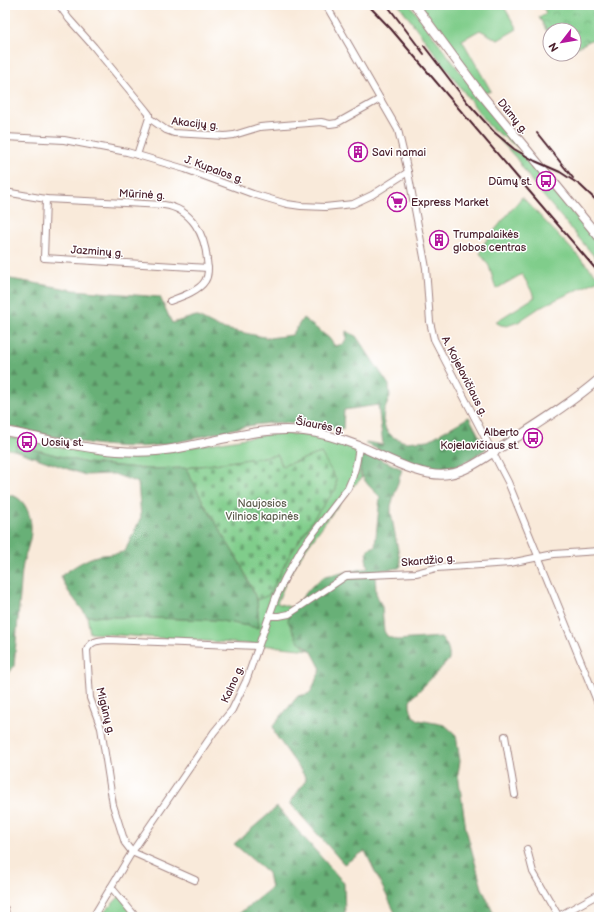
<svg xmlns="http://www.w3.org/2000/svg" width="604" height="922" font-family="'Balsamiq Sans',sans-serif">
  <style>
    .green { fill: #80cd8b; stroke: #65765b }
    .forest { fill: url(#forest-firs); stroke: #596851 }
    .cemetery { fill: url(#cemetery-stones); stroke: #65765b }
    .park { fill: url(#park-crowns); stroke: #65765b }
    .lines { fill: none; stroke-linecap: round; stroke-linejoin: round }
    .street-casing { stroke: #a28482; stroke-width: 8 }
    .secondary-casing { stroke: #a28482; stroke-width: 10 }
    .street { stroke: #fff; stroke-width: 6 }
    .secondary { stroke: #fff; stroke-width: 8 }
    .rail { stroke: #4a1f2b; stroke-width: 2 }
    .labels { text-anchor: middle; stroke-width: 3; stroke-linejoin: round; paint-order: stroke }
    .street-label { font-size: 11px; fill: #4a1f2b; stroke: #fff }
    .poi-label { font-size: 11px; fill: #4a1f2b; stroke: #fff; text-anchor: start }
    .park-label { font-size: 11px; fill: #5d5c4d; stroke: #fff }
  </style>
  <defs>
    <pattern id="forest-firs" width="22" height="20" patternUnits="userSpaceOnUse"><rect width="22" height="20" fill="#68b077"/><path d="M5 1l3.5 6h-7zM16 11l3.5 6h-7z" fill="#588f62"/></pattern>
    <pattern id="cemetery-stones" width="16" height="16" patternUnits="userSpaceOnUse"><rect width="16" height="16" fill="#80cd8b"/><path d="M2 7V4a2 2 0 0 1 4 0v3zM10 15v-3a2 2 0 0 1 4 0v3z" fill="#6ba672"/></pattern>
    <pattern id="park-crowns" width="20" height="18" patternUnits="userSpaceOnUse"><rect width="20" height="18" fill="#80cd8b"/><path d="M2 6a3 3 0 1 1 6 0M12 15a3 3 0 1 1 6 0" fill="none" stroke="#6ba672"/></pattern>
  </defs>
  <rect width="100%" height="100%" fill="#fff"/>
  <filter id="ink" filterUnits="userSpaceOnUse"><feTurbulence type="fractalNoise" baseFrequency=".025" numOctaves="2"/><feDisplacementMap in="SourceGraphic" scale="8" xChannelSelector="R" yChannelSelector="G"/><feConvolveMatrix kernelMatrix="1 2 1 2 8 2 1 2 1" color-interpolation-filters="sRGB"/></filter>
  <filter id="wash" filterUnits="userSpaceOnUse"><feTurbulence type="fractalNoise" baseFrequency=".012" numOctaves="4" result="noise"/><feDisplacementMap in="SourceGraphic" scale="16" xChannelSelector="R" yChannelSelector="G"/><feGaussianBlur stdDeviation="0.9" result="paint"/><feColorMatrix in="noise" values="0 0 0 0 0 0 0 0 0 0 0 0 0 0 0 0 0 1.4 0 .05"/><feComposite in="paint" operator="in"/></filter>
  <g filter="url(#wash)">
    <rect width="100%" height="100%" fill="#f9eada"/>
    <g class="green">
      <polygon points="399,5 410,5 500,125 520,149 490,127"/>
      <polygon points="421,5 503,5 517,29 498,40 480,30 462,40 491,91 485,93"/>
      <polygon points="499,139 509,148 527,158 599,244 599,262 535,186 516,158"/>
      <polygon points="522,197 599,278 599,280 542,306 518,322 507,326 501,325 495,322 535,297 522,274 496,289 489,266 480,253 485,242"/>
      <path d="M282,433l40,4 40,14 -2,23 2,4 -11,10 -47,63 -16,26 -11,26 16,5 -4,7 15,32 7,3 -50,-5 -171,-12 -3,-17 129,4 43,8 -2,-28 12,-6 20,-38 29,-44 18,-23 -11,-28 -4,-8 -39,13 -4,-11 -92,13 -37,1 -62,-6 -70,-18 -3,5 -9,-2v-12c45,9 90,20 137,19l122,-20z"/>
      <polygon points="121,895 139,917 99,917"/>
    </g>
    <g class="forest">
      <path d="M5,278l69,12 86,7 12,26 24,-7 24,12 49,10 23,-3 11,-17 26,20 6,8 8,-2 3,-5v-8l10,5 33,49 1,12 -6,14 -1,9 3,10 7,7 12,5 24,-2 40,-23 17,32c-11,7 -23,16 -35,19 -25,7 -62,-14 -85,-24v-2l17,3 -5,-40 -34,5 -1,19c-25,1 -48,-8 -73,-6 -37,3 -73,17 -110,22 -52,7 -105,-8 -155,-20z"/>
      <path d="M17,445l70,18 62,6 37,-1 19,37 36,60 16,35 2,28 -43,-8 -129,-4 -19,-25 -7,-14 1,-2c10,-7 23,-16 35,-19 9,-2 19,-1 28,-5l16,-34 -3,-34 -24,-9 -29,1 -71,-25z"/>
      <path d="M362,451l40,18 -11,37v7l10,53 -2,2 -24,3 1,22 6,14 2,24 3,5 9,4 45,-3c6,7 9,13 8,23l-39,40v7l3,9 6,4 26,5 11,10 4,26 -2,13 8,55 16,59 13,29h-98l-32,-66 -21,13 -54,-61 16,-23 -2,-5 -29,-41 -2,-8 25,-30 10,-2 3,-3 10,-22 -10,-19 -13,-9 -10,-20 1,-6 4,-7 19,-22 13,-10 43,-8 -2,-10 2,-9 7,-3 5,-49c-17,-17 -23,-21 -18,-46z"/>
      <path d="M10,495c14,2 20,18 21,30 1,15 -5,26 -8,39 -2,10 -2,21 -3,31 -2,24 -4,47 -6,71l-4,6 -5,3v-179z"/>
      <polygon points="277,807 344,883 345,917 235,917 271,888 268,873 234,844"/>
    </g>
    <polygon class="cemetery" points="321,453 336,479 336,489 318,512 289,556 269,595 257,600 241,565 205,505 186,468 278,455 282,466"/>
    <polygon class="park" points="542,5 599,5 599,36 574,49 574,30 550,30 550,37 539,17 546,13"/>
  </g>
  <g filter="url(#ink)">
    <g class="lines">
      <g class="street-casing">
        <g id="street">
          <polyline points="59,5 69,19 94,47 145,109 149,114 149,118 166,130 174,133 225,136 234,135 260,127 321,122 330,124 337,123 380,99"/>
          <polyline points="326,5 398,130 408,172 426,268 430,322 434,339 508,482 599,706"/>
          <polyline points="5,137 64,140 127,152 185,169 253,194 287,204 301,206 325,207 353,204 372,195 408,172"/>
          <polyline points="137,155 149,118"/>
          <path d="M5,192l41,7 118,6c28,4 41,30 43,55 1,8 2,15 -2,21 -6,10 -24,16 -35,20"/>
          <polyline points="46,199 44,258 208,268"/>
          <polyline points="270,616 279,616 289,614 346,576 416,573 436,568 510,563 554,554 599,551"/>
          <polyline points="505,736 515,795"/>
          <polyline points="527,849 533,872 559,917"/>
          <path d="M195,880l-63,-28 -7,-9 -12,-38 -12,-77 -11,-30 -3,-48c4,-10 12,-9 21,-10l150,6"/>
          <polyline points="111,887 136,917"/>
          <polyline points="5,909 6,917"/>
          <path d="M93,917l39,-65 82,-120 18,-22 14,-29 30,-84 9,-19 17,-30 46,-60c7,-14 9,-27 11,-42"/>
          <polyline points="557,917 599,894"/>
        </g>
      </g>
      <g class="secondary-casing">
        <g id="secondary">
          <polyline points="415,5 481,94 599,237"/>
          <path d="M5,431c51,10 99,24 151,20 50,-4 97,-26 148,-20 19,2 37,8 55,15 25,10 63,33 90,28 20,-3 39,-19 56,-29 32,-21 65,-41 94,-66"/>
        </g>
      </g>
      <use href="#street" class="street"/>
      <use href="#secondary" class="secondary"/>
      <g class="rail">
        <polyline points="368,5 391,29 599,273"/>
        <polyline points="387,5 424,54"/>
        <polyline points="424,46 467,102 494,132 514,149 535,161 560,172 580,185 599,203"/>
        <polyline points="537,133 573,178"/>
      </g>
    </g>
  </g>
  <defs>
    <g id="building-ring" transform="scale(1)"><circle r="9.5" fill="#fff" stroke="#b5179e" stroke-width="1.5"/><path d="M-4-6H4V6H1V3H-1V6H-4ZM-2.5-4.3h1.7v1.8h-1.7ZM.8-4.3h1.7v1.8H.8ZM-2.5-1h1.7V.8h-1.7ZM.8-1h1.7V.8H.8Z" fill="#b5179e"/></g>
    <g id="bus-ring" transform="scale(1)"><circle r="9.5" fill="#fff" stroke="#b5179e" stroke-width="1.5"/><path d="M-5-6H5V4H4V6H2V4H-2V6H-4V4H-5ZM-3.5-4V0h7V-4ZM-3.5 1.2v1.5H-2V1.2ZM2 1.2v1.5H3.5V1.2Z" fill="#b5179e"/></g>
    <g id="supermarket-ring" transform="scale(1)"><circle r="9.5" fill="#fff" stroke="#b5179e" stroke-width="1.5"/><path d="M-6-5.5h2.5l.6 2H6L4.5 2H-2.5L-4.4-4H-6ZM-1.5 3.2a1.3 1.3 0 1 0 .1 0ZM3 3.2a1.3 1.3 0 1 0 .1 0Z" fill="#b5179e"/></g>
  </defs>
  <g fill-rule="evenodd">
    <use href="#building-ring" x="358" y="152"/>
    <use href="#bus-ring" x="546" y="181"/>
    <use href="#supermarket-ring" x="397" y="202"/>
    <use href="#building-ring" x="439" y="240"/>
    <use href="#bus-ring" x="533" y="438"/>
    <use href="#bus-ring" x="27" y="442"/>
  </g>
  <g class="labels">
    <g class="street-label">
      <text transform="translate(513 116) rotate(51)" y="4">Dūmų g.</text>
      <text transform="translate(195 123) rotate(6)" y="4">Akacijų g.</text>
      <text transform="translate(214 169) rotate(20)" y="4">J. Kupalos g.</text>
      <text transform="translate(142 194) rotate(3)" y="4">Mūrinė g.</text>
      <text transform="translate(97 251) rotate(4)" y="4">Jazminų g.</text>
      <text transform="translate(465 376) rotate(63)" y="4">A. Kojelavičiaus g.</text>
      <text transform="translate(320 425) rotate(11)" y="4">Šiaurės g.</text>
      <text transform="translate(428 560) rotate(-5)" y="4">Skardžio g.</text>
      <text transform="translate(232 684) rotate(-66)" y="4">Kalno g.</text>
      <text transform="translate(106 711) rotate(76)" y="4">Migūnų g.</text>
    </g>
    <g class="poi-label">
      <text x="372" y="156">Savi namai</text>
      <text x="532" y="185" text-anchor="end">Dūmų st.</text>
      <text x="411" y="206">Express Market</text>
      <text x="453" y="238">Trumpalaikės<tspan x="453" dy="13">globos centras</tspan></text>
      <text x="519" y="436" text-anchor="end">Alberto<tspan x="519" dy="13">Kojelavičiaus st.</tspan></text>
      <text x="41" y="446">Uosių st.</text>
    </g>
    <g class="park-label">
      <text x="262" y="507">Naujosios<tspan x="262" dy="13">Vilnios kapinės</tspan></text>
    </g>
  </g>
  <rect width="604" height="922" fill="none" stroke="#fff" stroke-width="20"/>
  <g transform="translate(562 42) rotate(239)"><circle r="19" fill="#ffffff" stroke="#b7a5aa"/>
  <path d="M0-3L7 15L0 10L-7 15Z" fill="#b5179e"/>
  <text y="-6" font-size="11" font-weight="bold" text-anchor="middle" fill="#4a1f2b">N</text>
  </g>
</svg>
